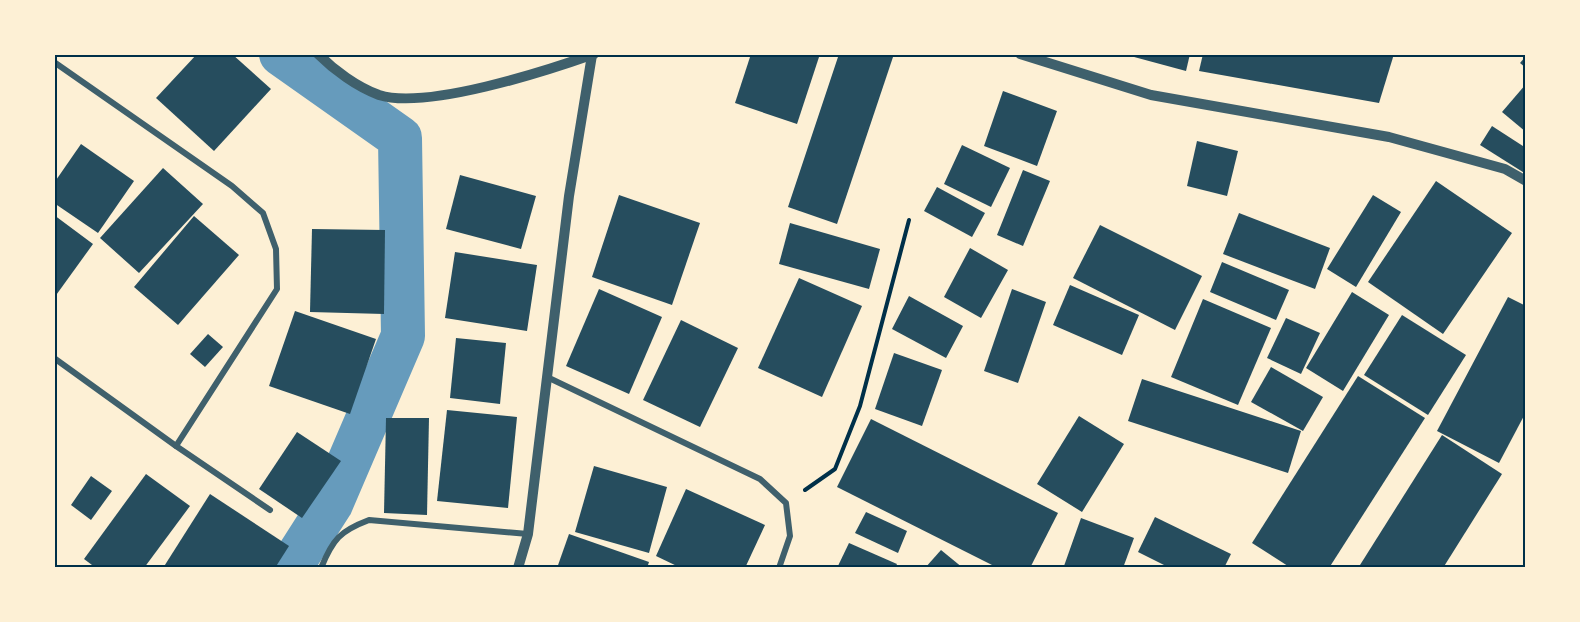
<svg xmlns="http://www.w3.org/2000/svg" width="1580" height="622" font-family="'Exo 2',sans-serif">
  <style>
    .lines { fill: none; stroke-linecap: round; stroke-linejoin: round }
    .canal { stroke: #669bbc; stroke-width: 44 }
    .building { fill: #264d5e }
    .path { stroke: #003049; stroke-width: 4 }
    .minor { stroke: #3f606c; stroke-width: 6 }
    .tertiary { stroke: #3f606c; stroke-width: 10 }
    .neatline { fill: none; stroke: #003049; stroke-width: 2 }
  </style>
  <rect width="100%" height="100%" fill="#fdf0d5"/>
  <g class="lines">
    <polyline class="canal" points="281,54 400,138 403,336 331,504 290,568"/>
  </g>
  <g class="building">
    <polygon points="197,54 232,54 271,89 214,151 156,98"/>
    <polygon points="751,54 820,54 797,124 735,103"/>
    <polygon points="839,54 885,54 893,57 837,224 788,207"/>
    <polygon points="1123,54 1190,54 1186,71"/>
    <polygon points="1203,54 1394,54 1379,103 1199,71"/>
    <polygon points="1526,56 1526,68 1520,63"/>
    <polygon points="1526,84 1526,132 1502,112"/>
    <polygon points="1003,91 1057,111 1037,166 984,146"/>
    <polygon points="1492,126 1526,148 1526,174 1480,145"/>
    <polygon points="1197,141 1238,151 1227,196 1187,186"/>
    <polygon points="81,144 134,181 98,233 54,203 54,183"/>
    <polygon points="962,145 1010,168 991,207 944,184"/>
    <polygon points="163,168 203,204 139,273 100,238"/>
    <polygon points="1023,170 1050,181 1023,246 997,235"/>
    <polygon points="460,175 536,196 521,249 446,229"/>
    <polygon points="1436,181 1512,233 1443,334 1368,282"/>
    <polygon points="937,187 985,213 972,237 924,211"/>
    <polygon points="619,195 700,223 672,305 592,277"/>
    <polygon points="1373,195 1401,212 1356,287 1327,269"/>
    <polygon points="1239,213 1330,248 1315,289 1223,254"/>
    <polygon points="54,215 93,244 54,298"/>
    <polygon points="194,216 239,255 178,325 134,287"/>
    <polygon points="790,223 880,249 869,289 779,264"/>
    <polygon points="1100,225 1202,276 1175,330 1073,278"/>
    <polygon points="312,229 385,230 384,314 310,312"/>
    <polygon points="970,248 1008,270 981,318 944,297"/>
    <polygon points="455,252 537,265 527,331 445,318"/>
    <polygon points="1222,262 1289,290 1276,320 1210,292"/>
    <polygon points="799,278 862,306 822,397 758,368"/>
    <polygon points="1070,285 1139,315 1122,355 1053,325"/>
    <polygon points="599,289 662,317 629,394 566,366"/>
    <polygon points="1012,289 1046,302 1018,383 984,371"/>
    <polygon points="1352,292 1389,315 1343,391 1306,368"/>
    <polygon points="909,296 963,326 946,358 892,329"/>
    <polygon points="1508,297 1526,306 1526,412 1499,463 1437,431"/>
    <polygon points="1203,299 1271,328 1238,405 1171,377"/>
    <polygon points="295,311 376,339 350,414 269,386"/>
    <polygon points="1402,315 1466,355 1428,415 1364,375"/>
    <polygon points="1286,318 1320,333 1301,374 1267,358"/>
    <polygon points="681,320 738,348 700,427 643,400"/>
    <polygon points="208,334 223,347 205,367 190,354"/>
    <polygon points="456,338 506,343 500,404 450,398"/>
    <polygon points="894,353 942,370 922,426 875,409"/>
    <polygon points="1271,367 1323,397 1303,431 1251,402"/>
    <polygon points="1358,376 1425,418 1329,568 1291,568 1252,543"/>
    <polygon points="1142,379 1301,431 1288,473 1128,421"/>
    <polygon points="447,410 517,417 508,508 437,501"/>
    <polygon points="1079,416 1124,444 1082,512 1037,484"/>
    <polygon points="386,418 429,418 427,515 384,513"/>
    <polygon points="871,419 1058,513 1030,568 998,568 837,487"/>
    <polygon points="297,432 341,461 302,518 259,489"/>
    <polygon points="1442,435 1502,474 1443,568 1364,568 1360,565"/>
    <polygon points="594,466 667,487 649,553 575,532"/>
    <polygon points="146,474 190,506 144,568 96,568 84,559"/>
    <polygon points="91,476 112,491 91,520 71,505"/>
    <polygon points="686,489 765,525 745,568 681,568 656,556"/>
    <polygon points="210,494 289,546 275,568 163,568"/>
    <polygon points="866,512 907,531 898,553 855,533"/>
    <polygon points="1155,517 1231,554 1224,568 1170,568 1138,552"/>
    <polygon points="1081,518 1134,538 1123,568 1064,566"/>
    <polygon points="569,534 649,562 647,568 557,568"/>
    <polygon points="849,543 897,564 895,568 837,568"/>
    <polygon points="941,550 963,568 925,568"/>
  </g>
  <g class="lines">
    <polyline class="path" points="805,490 835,469 860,406 909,220"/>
    <g class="minor">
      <polyline points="54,62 232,186 263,213 276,249 277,289 176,446"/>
      <polyline points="54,358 176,446 270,510"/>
      <polyline points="547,377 760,479 786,503 790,536 779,568"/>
      <path d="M321,568c12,-29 19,-37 48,-48l159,14"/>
    </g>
    <g class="tertiary">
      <path d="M318,54c16,16 39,33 61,41 47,15 167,-24 215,-41"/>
      <polyline points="1020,54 1151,95 1389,137 1505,169 1526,181"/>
      <polyline points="518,568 528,534 569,196 592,55"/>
    </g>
  </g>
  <rect width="1580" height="622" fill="none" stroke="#fdf0d5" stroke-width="111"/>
  <rect x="56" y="56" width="1468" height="510" class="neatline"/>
</svg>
